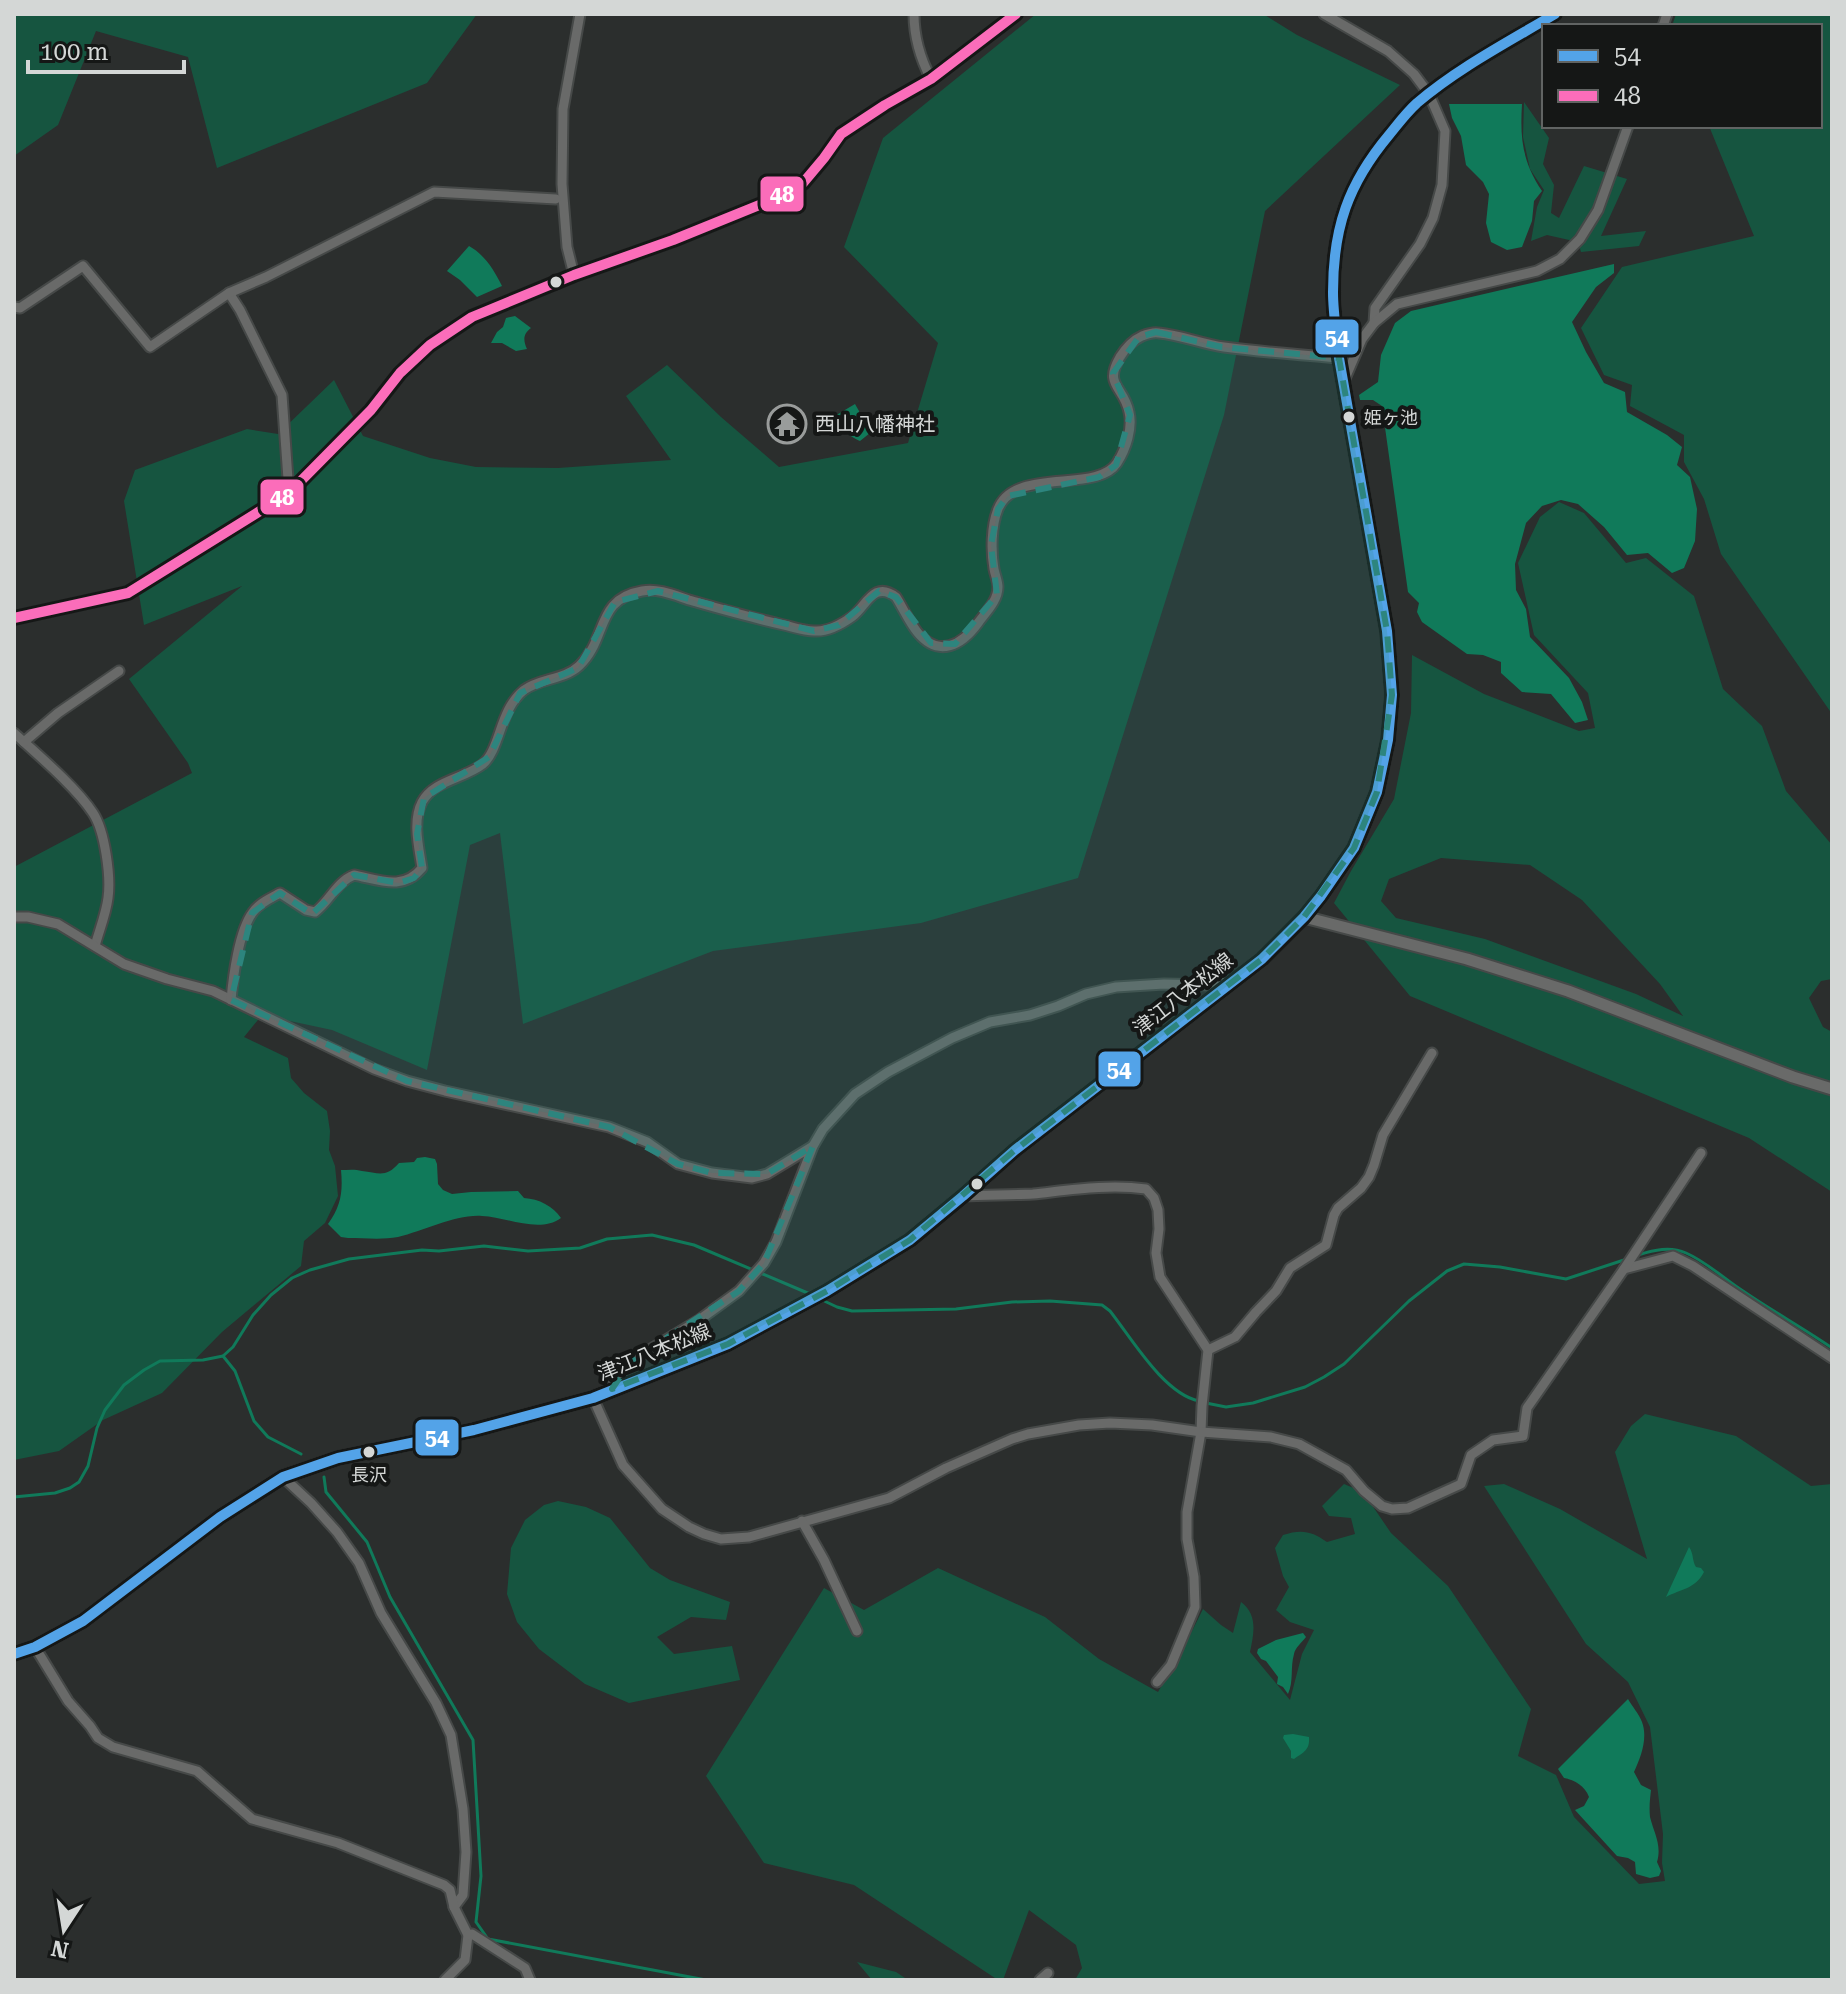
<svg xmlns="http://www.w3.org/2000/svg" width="1846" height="1994" font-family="'Roboto Serif','Noto Sans JP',serif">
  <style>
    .green { fill: #165540; fill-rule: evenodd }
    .water { fill: #107a5a }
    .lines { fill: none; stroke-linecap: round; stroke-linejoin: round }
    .stream { stroke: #107a5a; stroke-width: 3 }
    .minor-casing { stroke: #464948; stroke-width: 13 }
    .tertiary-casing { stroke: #464948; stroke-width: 15 }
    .secondary-casing { stroke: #464948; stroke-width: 16 }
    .minor { stroke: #696a69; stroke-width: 9 }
    .tertiary { stroke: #696a69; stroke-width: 11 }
    .secondary { stroke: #666b68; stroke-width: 12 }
    .bus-1-casing { stroke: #151716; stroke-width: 16 }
    .bus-2-casing { stroke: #151716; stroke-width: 16 }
    .bus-1 { stroke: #53a3e8; stroke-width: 10 }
    .bus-2 { stroke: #fb6dba; stroke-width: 10 }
    .marked { fill: #2d857e; fill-opacity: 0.2; stroke: #2d857e; stroke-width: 6; stroke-dasharray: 16 10; stroke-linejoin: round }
    .bus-dot { fill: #d4d7d6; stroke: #151716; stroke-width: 3 }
    .labels { text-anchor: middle; stroke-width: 8; stroke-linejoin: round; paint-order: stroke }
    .bus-label { font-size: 18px; fill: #d4d7d6; stroke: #151716; text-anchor: start }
    .poi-label { font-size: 20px; fill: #d4d7d6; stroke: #151716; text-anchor: start }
    .street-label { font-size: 20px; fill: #d4d7d6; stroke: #151716 }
    .line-badge { stroke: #151716; stroke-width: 3 }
    .badge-label { font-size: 22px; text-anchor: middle; font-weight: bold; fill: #fff }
  </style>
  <rect width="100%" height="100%" fill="#2b2e2d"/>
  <g class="green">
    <polygon points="14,14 477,14 427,83 217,168 188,57 96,31 58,125 14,156"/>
    <polygon points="1036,14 1263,14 1297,35 1400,85 1265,211 1224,415 1078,878 921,923 713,951 523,1024 500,833 470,845 427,1070 332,1030 262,1015 244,1037 288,1058 291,1078 304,1093 327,1111 330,1131 329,1150 335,1166 338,1196 325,1223 304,1241 301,1266 222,1332 162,1393 103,1420 59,1451 14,1460 14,867 192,773 188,763 129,679 242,586 144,625 124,501 135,470 247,429 278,434 334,380 363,436 430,458 476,467 558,468 671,460 626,396 667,365 721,417 779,467 908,443 938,343 844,247 883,138"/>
    <polygon points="1676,14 1832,14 1832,714 1721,554 1704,499 1684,462 1684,435 1630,406 1632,385 1604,375 1581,328 1622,267 1754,236 1709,126 1820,126 1820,26 1672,26"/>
    <polygon points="1524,102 1549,138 1543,164 1554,185 1551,213 1559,218 1584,166 1627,179 1601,236 1646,231 1639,246 1581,252 1578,242 1547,235 1531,241 1537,207 1544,190 1530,169 1523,137"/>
    <path d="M1559,502l25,11 42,50 20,-5 48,38 29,93 39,37 24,65 46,54v134l-11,2 -12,17 14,29 9,5v160l-83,-54 -339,-142 -76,-93 17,-32 43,-72 17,-86 1,-58 72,39 95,37 16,-3 -7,-35 -54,-58 -16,-72 22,-46zM1441,858l89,7 52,35 78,84 23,32 -47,-22 -151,-55 -89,-21 -15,-17 8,-22z"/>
    <path d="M1645,1414l91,22 75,50 21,-2v496h-757l7,-12 -6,-23 -47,-35 -26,70h-5l-144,-95 -90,-22 -58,-87 118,-188 40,22 74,-42 107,49 54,42 59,33 25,-43 20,-40 18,16 12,8 8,-31c17,13 13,31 9,50l40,48 12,-46 12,-24 -24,-8 -14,-12 13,-23 -6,-11 -8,-28 8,-13c18,-6 29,-4 44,7l28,-8 -4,-16 -22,-2 -7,-10 22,-22 19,8 28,41 57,53 83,123 -13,47 38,19 18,42 65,67 26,-3 -3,-18 1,-29 -13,-107 -22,-45 -42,-38 -102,-158 20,-2 56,25 87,50 -32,-107 16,-26z"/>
    <polygon points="558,1501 586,1507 610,1518 650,1568 670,1580 730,1602 726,1620 691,1617 657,1637 674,1654 732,1646 740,1680 629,1703 585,1684 539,1649 517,1622 507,1594 511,1548 525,1520 544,1505"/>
    <polygon points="857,1962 896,1972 908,1980 872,1980"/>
  </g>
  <g class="water">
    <path d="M1449,104h73c-2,34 0,57 20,87l-8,10 -2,20 -10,26 -15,3 -16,-8 -5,-19 3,-29 -6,-12 -17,-17 -5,-29 -9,-18z"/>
    <path d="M469,246c16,9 25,24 33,40l-25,11 -17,-17 -13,-9z"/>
    <polygon points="1614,264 1614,273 1596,287 1572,322 1586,352 1604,383 1625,392 1627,412 1667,435 1682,447 1677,465 1690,477 1697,509 1695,541 1684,568 1672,573 1648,553 1627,555 1604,527 1578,504 1561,500 1542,506 1526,523 1515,564 1516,590 1526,609 1530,637 1569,678 1582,702 1588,720 1575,723 1551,694 1522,692 1501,673 1501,662 1483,655 1467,654 1422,622 1417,612 1419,603 1408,592 1382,406 1373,400 1360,400 1359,395 1378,382 1381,355 1395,323 1411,311"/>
    <path d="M515,316l16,12c-8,6 -8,12 -4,21l-11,2 -14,-8h-11l6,-11 6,-5 3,-9z"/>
    <path d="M855,404l4,7v7l6,6 5,9 -10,8c-5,-2 -29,-17 -32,-21z"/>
    <path d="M425,1157l10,2 2,5 1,20 5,6 9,4 19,-2 47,-1 6,7c15,1 29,8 37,20 -22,16 -54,-1 -79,-2 -26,-2 -58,15 -84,21 -16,3 -34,1 -50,1l-7,-1 -13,-13c13,-18 15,-32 13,-54 7,0 14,-1 21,1 17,2 24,7 37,-8l15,-1 3,-4z"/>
    <path d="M1689,1547c5,7 3,14 7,20l5,1 3,4c-9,17 -23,17 -38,25z"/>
    <path d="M1303,1633l3,4c-4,5 -11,11 -12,17 -4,14 0,27 -6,40l-5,-7 -6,-3 1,-7 -12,-16 -5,-2 -4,-6 1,-4 18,-9z"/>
    <path d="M1628,1699c4,7 11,15 14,23 6,16 -1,35 -8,50l7,13 10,5c-1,9 -2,17 -1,27 4,16 12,28 7,45l4,9 -2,5 -9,2 -14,-4 -1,-12 -7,-4 -11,-2 -42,-46 9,-4 5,-9c-4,-11 -14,-17 -25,-19l-6,-9z"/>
    <path d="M1293,1734l16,3c1,13 -5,15 -15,22l-3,-1v-7l-8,-13 1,-3z"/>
  </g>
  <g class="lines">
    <g class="stream">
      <path d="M1638,1255c16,-5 32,-9 48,-2 21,9 38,26 57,38 29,20 60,37 89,57"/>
      <path d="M820,1299l17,8 15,4 104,-2 56,-7 38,-1 52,4 8,6c22,28 54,83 89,90"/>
      <polyline points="223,1356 235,1371 254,1421 268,1437 301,1454"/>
      <polyline points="1206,1403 1226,1407 1253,1403 1305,1387 1324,1377 1344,1364 1409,1301 1447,1271 1464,1264 1500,1267 1566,1279 1627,1259"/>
      <polyline points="324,1477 326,1492 367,1542 390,1597 473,1740 481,1876 476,1922 488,1939 706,1980"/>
      <polyline points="14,1497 55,1493 70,1488 79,1482 88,1466 97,1428 105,1410 124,1385 144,1370 160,1361 203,1360 223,1356 233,1347 253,1315 271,1295 292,1278 310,1270 349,1259 422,1250 439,1251 484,1246 528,1251 580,1248 607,1239 652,1235 694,1245 810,1294"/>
    </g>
    <g class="minor-casing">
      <g id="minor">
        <path d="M914,14c0,23 6,44 17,65"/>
        <polyline points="1324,14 1388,51 1414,74 1429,94 1445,131 1442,185 1433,218 1420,244 1375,308 1374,323"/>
        <polyline points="1663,26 1667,14"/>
        <polyline points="885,105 931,79 1016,14"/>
        <polyline points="574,275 567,247 562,184 563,109 580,14"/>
        <polyline points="229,293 240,310 282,395 289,493"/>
        <polyline points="14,307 20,308 83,266 150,347 229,293 266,277 434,192 556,199"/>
        <polyline points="1344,381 1362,339 1374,323 1397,304 1537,271 1560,259 1580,239 1598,210 1628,126"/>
        <path d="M14,733c23,21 62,54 79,80 12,18 18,64 15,85 -2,16 -9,33 -13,48"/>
        <polyline points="24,742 58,713 119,671"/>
        <polyline points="14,917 28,917 58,924 124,964 167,979 213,991 374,1069 407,1081 445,1091 609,1127 647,1142 678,1164 712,1173 752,1178 767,1174 813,1146"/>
        <path d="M231,1000c2,-23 8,-70 22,-88 6,-9 18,-14 27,-19l26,17 9,2c15,-11 21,-30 39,-37 26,5 49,16 68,-7 -3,-20 -10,-47 0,-66 12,-22 42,-23 61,-38 18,-16 16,-54 41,-74 16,-12 40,-10 55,-24 29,-27 16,-67 63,-75 16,-3 32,4 47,9 32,9 63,18 95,25 9,2 20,6 30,6 13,1 28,-7 39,-15 13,-10 21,-36 43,-19 7,11 13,25 22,36 21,25 44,12 60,-10 7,-10 20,-22 20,-36 0,-6 -3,-12 -4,-18 -3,-17 -3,-43 4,-60 17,-43 99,-15 119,-46 9,-14 16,-35 12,-51 -5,-26 -26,-26 -9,-55 5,-8 13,-17 22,-21 5,-2 12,-4 17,-3 22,2 43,11 65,14 38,5 77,8 115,11"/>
        <path d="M963,1196c24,-1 47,-1 70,-2 38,-4 75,-10 113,-5l8,9 4,12 1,19 -3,24 4,24 48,73 -6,56 -1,26 -14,80v27l7,38 1,30 -24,58 -14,17"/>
        <polyline points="1624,1269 1673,1256 1693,1266 1832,1358"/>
        <polyline points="1208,1350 1235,1337 1256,1312 1276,1291 1290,1268 1326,1245 1334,1215 1338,1208 1361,1188 1369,1177 1374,1165 1383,1135 1432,1053"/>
        <polyline points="612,1389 615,1379 631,1361 699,1320 739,1291 764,1263 776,1242 813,1146 823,1129 855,1094 888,1072 952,1038 990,1022 1030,1015 1058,1006 1086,994 1116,987 1164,984 1214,985 1232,981"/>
        <polyline points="593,1398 623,1465 662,1509 689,1527 704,1534 721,1539 749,1537 889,1498 946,1468 1012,1439 1028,1434 1079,1425 1110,1423 1152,1425 1201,1432 1271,1437 1299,1444 1346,1470 1364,1491 1382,1506 1392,1509 1408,1508 1461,1484 1471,1455 1493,1440 1523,1436 1527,1408 1624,1269 1701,1153"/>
        <polyline points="283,1477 311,1503 337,1532 359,1563 381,1613 436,1703 451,1735 463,1809 466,1852 463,1895 454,1907"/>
        <polyline points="802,1521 824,1560 857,1631"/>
        <polyline points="35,1647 68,1701 90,1726 98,1738 113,1747 197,1771 252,1819 338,1843 444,1885 450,1890 454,1907 468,1935 465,1960 445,1980"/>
        <polyline points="468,1935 472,1934 525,1968 530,1980"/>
        <polyline points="1040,1980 1048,1973"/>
      </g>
    </g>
    <g class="tertiary-casing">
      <g id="tertiary">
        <polyline points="14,618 128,593 289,493 371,410 400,373 430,345 472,317 574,275 673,240 769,201 803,183 824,158 841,134 885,105"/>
        <polyline points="1304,917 1467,959 1568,991 1793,1077 1832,1089"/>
      </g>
    </g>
    <g class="secondary-casing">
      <path id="secondary" d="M14,1654l21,-7 48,-26 137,-104 63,-40 55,-19 136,-28 119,-32 135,-54 99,-53 83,-51 53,-44 52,-46 247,-191 42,-42 17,-21 33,-48 23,-56 11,-52 4,-45 -5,-64 -48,-273c-2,-22 -6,-44 -6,-66 0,-64 15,-108 56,-157 9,-11 17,-22 28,-32 41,-35 91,-61 138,-89"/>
    </g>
    <use href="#minor" class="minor"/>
    <use href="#tertiary" class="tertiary"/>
    <use href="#secondary" class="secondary"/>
    <g class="bus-1-casing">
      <path id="bus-1" d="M14,1654l21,-7 48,-26 137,-104 63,-40 55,-19 136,-28 119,-32 135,-54 99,-53 83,-51 53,-44 52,-46 247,-191 42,-42 17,-21 33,-48 23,-56 11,-52 4,-45 -5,-64 -48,-273c-2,-22 -6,-44 -6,-66 0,-64 15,-108 56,-157 9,-11 17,-22 28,-32 41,-35 91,-61 138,-89"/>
    </g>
    <g class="bus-2-casing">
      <polyline id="bus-2" points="14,618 128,593 289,493 371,410 400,373 430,345 472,317 574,275 673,240 769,201 803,183 824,158 841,134 885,105 931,79 1016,14"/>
    </g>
    <use href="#bus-1" class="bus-1"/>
    <use href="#bus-2" class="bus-2"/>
  </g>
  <path class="marked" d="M1156,332l66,15 117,11 48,273 5,64 -15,97 -23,56 -50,69 -42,42 -247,191 -105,90 -83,51 -99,53 -116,45 19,-28 108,-70 25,-28 49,-117 -46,28 -55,-1 -34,-9 -69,-37 -202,-46 -176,-81 21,-87 28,-20 32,21 42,-39 45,8 15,-5 8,-10 -5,-34 7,-36 65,-41 31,-64 58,-25 37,-66 43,-11 156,40 25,-6 40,-34 17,6 35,46 24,1 42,-49 -6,-50 7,-36 10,-13 91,-19 17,-12 14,-50 -17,-42 26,-36z"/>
  <defs>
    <g id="temple-ring" transform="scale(2)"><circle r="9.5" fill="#151716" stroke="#999c9b" stroke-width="1.5"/><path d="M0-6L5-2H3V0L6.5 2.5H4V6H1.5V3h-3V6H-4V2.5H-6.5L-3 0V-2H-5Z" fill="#999c9b"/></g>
  </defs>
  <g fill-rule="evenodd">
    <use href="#temple-ring" x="787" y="424"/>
  </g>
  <g class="bus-dot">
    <circle cx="556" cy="282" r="7"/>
    <circle cx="1349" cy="417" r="7"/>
    <circle cx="977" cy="1184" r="7"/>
    <circle cx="369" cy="1452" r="7"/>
  </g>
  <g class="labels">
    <g class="bus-label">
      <text x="1364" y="424">姫ヶ池</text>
      <text x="369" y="1481" text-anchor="middle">長沢</text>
    </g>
    <g class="poi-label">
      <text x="815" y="431">西山八幡神社</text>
    </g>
    <g class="street-label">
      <text transform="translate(1183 994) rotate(-38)" y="7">津江八本松線</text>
      <text transform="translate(654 1352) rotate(-22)" y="7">津江八本松線</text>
    </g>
  </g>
  <g class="line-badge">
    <rect x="759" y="175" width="46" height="38" rx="8" fill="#fb6dba"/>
    <rect x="1314" y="318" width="46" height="38" rx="8" fill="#53a3e8"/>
    <rect x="259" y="478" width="46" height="38" rx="8" fill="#fb6dba"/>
    <rect x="1097" y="1050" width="45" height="38" rx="8" fill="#53a3e8"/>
    <rect x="414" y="1418" width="46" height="39" rx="8" fill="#53a3e8"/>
  </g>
  <g class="badge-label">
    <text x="782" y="202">48</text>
    <text x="1337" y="345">54</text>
    <text x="282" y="505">48</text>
    <text x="1119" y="1077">54</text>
    <text x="437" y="1445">54</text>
  </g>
  <rect width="1846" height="1994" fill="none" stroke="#d4d7d6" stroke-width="32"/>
  <rect x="1542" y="24" width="280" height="104" fill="#151716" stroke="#616463" stroke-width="2"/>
  <rect x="1558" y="50" width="40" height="12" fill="#53a3e8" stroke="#616463" stroke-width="2"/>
  <text x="1614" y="64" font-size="24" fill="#d4d7d6">54</text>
  <rect x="1558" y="90" width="40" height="12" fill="#fb6dba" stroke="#616463" stroke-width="2"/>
  <text x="1614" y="104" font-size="24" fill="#d4d7d6">48</text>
  <g transform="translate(64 1930) rotate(192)" stroke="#151716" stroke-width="6" paint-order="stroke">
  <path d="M0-6L14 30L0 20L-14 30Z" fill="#d4d7d6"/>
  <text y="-12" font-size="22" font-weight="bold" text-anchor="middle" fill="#d4d7d6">N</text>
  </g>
  <path d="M28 60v12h156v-12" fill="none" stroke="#d4d7d6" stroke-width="4"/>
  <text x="40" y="60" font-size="24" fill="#d4d7d6" stroke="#151716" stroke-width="6" paint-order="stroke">100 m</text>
</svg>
